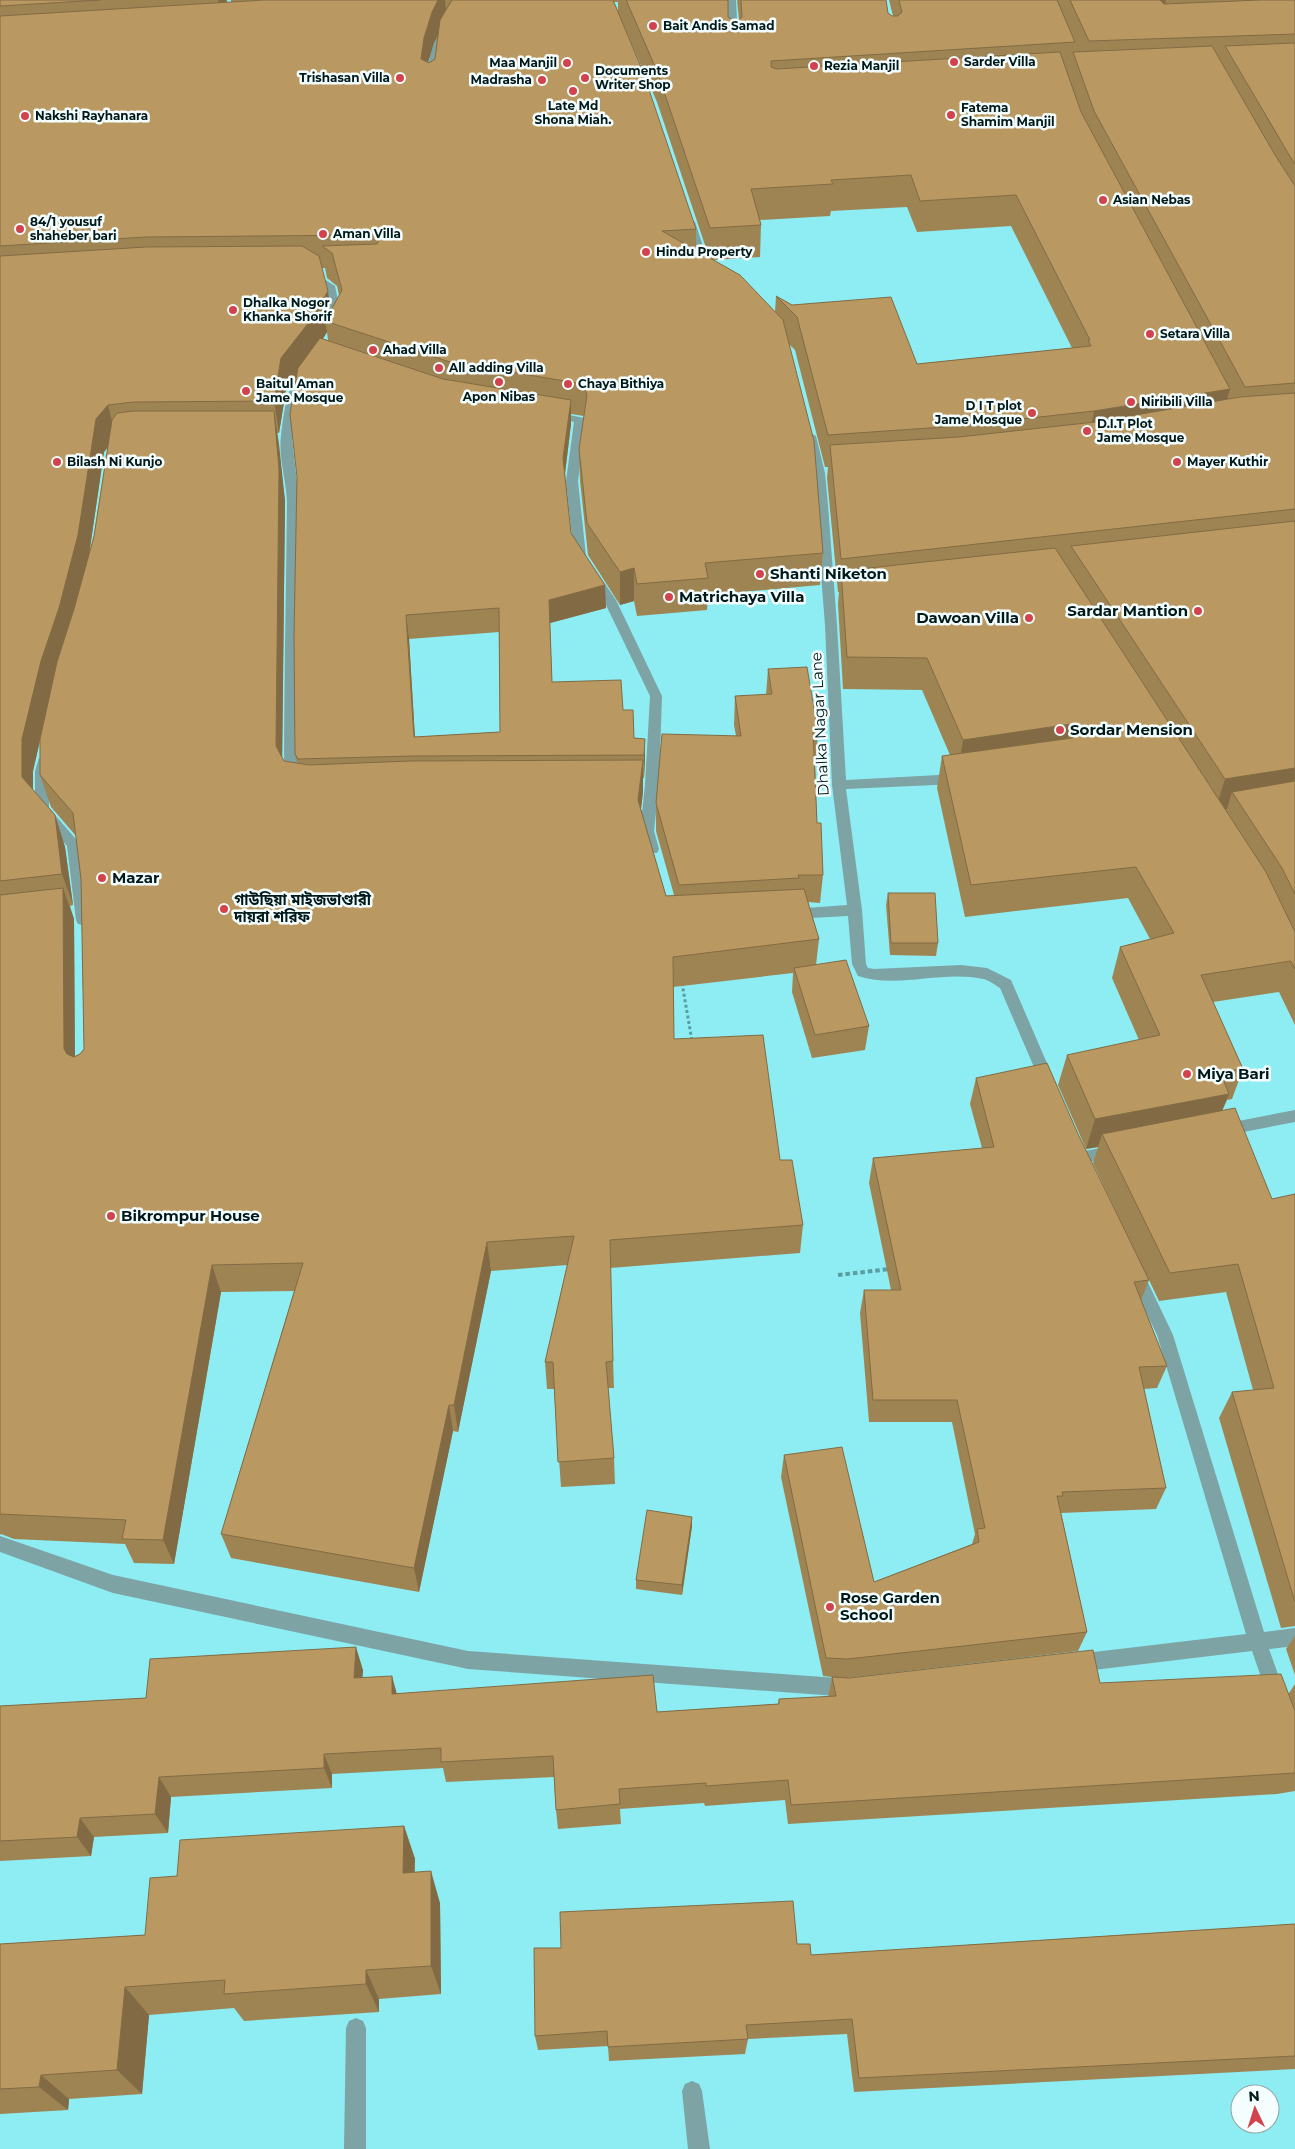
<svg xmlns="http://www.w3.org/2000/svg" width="1295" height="2149" font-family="Montserrat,'Noto Sans Bengali',sans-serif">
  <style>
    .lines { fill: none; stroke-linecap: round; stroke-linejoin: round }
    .path-far1 { stroke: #589ea2; stroke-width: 3; stroke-dasharray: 3 2.5; stroke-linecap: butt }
    .path { stroke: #589ea2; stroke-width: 4; stroke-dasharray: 4.5 3; stroke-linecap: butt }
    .street { fill: #7da3a5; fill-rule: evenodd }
    .wall { fill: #9f8453; fill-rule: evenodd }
    .shaded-wall { fill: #826b44 }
    .building { fill: #b99961; stroke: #826b44; fill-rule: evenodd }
    .poi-dot { fill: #d3434d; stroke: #f5fefe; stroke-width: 2 }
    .labels { text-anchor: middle; stroke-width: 5; stroke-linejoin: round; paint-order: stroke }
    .far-poi-label { font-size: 12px; font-weight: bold; fill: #00191b; stroke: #f5fefe; text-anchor: start }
    .poi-label { font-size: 15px; font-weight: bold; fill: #00191b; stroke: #f5fefe; text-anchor: start }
    .street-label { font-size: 15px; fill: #00191b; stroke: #f5fefe }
  </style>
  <rect width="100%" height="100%" fill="#8dedf3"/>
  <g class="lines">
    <polyline class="path-far1" points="682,983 692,1041"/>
    <polyline class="path" points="838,1275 890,1269"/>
    <g class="street">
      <polygon points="728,0 736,0 738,38 733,41 728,38"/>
      <path d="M446,28l5,3 -11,23 -3,26 -5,3 -3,-1c-4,-13 4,-48 17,-54z"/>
      <polygon points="690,219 695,222 708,261 715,269 714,271 706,271 698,262 685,222"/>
      <polygon points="310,270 335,286 343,324 342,326 334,326 333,324 325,287 306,275 305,273"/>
      <path d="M306,372l6,3 -12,16 -8,47 7,63 -3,158 2,119 2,4 -2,3h-10l-4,-7c0,-91 2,-183 3,-274 0,-22 -9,-46 -6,-68 2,-17 6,-60 25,-64z"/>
      <polygon points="551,411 584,418 586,420 578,481 586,556 616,600 662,696 659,785 654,831 659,849 657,853 647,853 640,831 645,785 650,696 604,601 574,556 566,481 574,422 547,416 545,414 547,412"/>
      <path d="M810,433l6,3 9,37 3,32 9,120 9,155 111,-6 5,2 2,3 -2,3 -5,2 -111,5 16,121 4,54 2,4 6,1 87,-4 26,3 24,12 45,104 -3,4 -5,2 -5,-2 -43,-100c-5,-3 -11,-8 -17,-9 -41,-9 -85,10 -125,-3l-6,-12 -4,-48 -56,3 -5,-1 -2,-4 2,-4 5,-1 55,-4 -15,-120 -7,-160 -12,-152 -9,-37z"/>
      <polygon points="44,756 49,758 51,761 49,771 49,808 81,845 90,920 88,924 83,925 78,924 76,920 67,846 35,809 35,771 39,758"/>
      <polygon points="1295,1110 1295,1122 1223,1136 1218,1134 1215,1130 1218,1126 1223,1124"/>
      <polygon points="1115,1145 1120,1147 1123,1151 1120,1155 1080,1164 1075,1163 1072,1158 1075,1153"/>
      <polygon points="1136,1268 1142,1270 1173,1335 1264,1632 1295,1628 1295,1646 1269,1649 1285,1694 1283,1700 1276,1703 1269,1700 1252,1651 1077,1672 1071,1669 1068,1663 1071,1657 1077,1654 1246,1634 1157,1335 1128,1275 1130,1270"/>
      <polygon points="0,1536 113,1575 468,1651 850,1679 857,1682 859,1688 857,1694 850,1697 468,1669 113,1593 0,1552"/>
      <polygon points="356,2018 363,2021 366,2028 366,2149 344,2149 346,2028 349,2021"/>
      <polygon points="692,2081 699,2084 702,2091 710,2149 688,2149 682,2091 685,2084"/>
    </g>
  </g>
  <g class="wall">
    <path d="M0,0h227l-1,2h5v-2h497v17l8,5 3,-2 -2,-20h149l2,13 4,3h1l-4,-16h406v1025l-16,-33 -66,10 30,67 -11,30 -5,1 -5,11 50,88 23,-5v432l-14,2 -62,-210 13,-26 21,-2 -27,-98 -67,9 -10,-21 -8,20 26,66 -10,22 -13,1 22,99 -10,21 -95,4 26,119 -9,19 -231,27 253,5 189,10 6,-9v107l-18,3 -489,30 -3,-24 -80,6 -1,-3 -84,6 1,15 -63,5 -2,-19 -2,-33 -108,5 -3,-14 -111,6v14l-161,9 -3,36 -74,4 -3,19 -91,5v-155l146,-8 217,-28 -1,7 35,17 260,18 121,-8 1,-5 49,-2 4,-20 -9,-1 -42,-199 3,-22 90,127 98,-38 3,-10 -23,-112h-83l-9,-109 4,-23h27l-22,-107 4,-25 109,-10 -12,-44 6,-26 102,56 62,129 -47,-100 5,-16 -12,2 -28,-64 9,-30 72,-15 -27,-62 8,-31 30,-8 -22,-41 -163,19 -28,-129 5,-32 8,-1 -28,-65 -79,-1 -5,-85 1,-12h-1l-11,-114 1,-11h-3l-30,-117 -6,-6 34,209 -3,32 -112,10 -1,15 -70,6 -3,-15 -14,4 -32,-50 -8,-74 -1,-32 5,-33 -13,-2v10l-6,50 6,59 35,75 -56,15 2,59 71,28 11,28 11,1 -1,39h-1v14l-2,17 25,87 8,-1 -18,-64v-28l80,-67 -2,-11 1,-29 31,-1 2,-26 50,63 -2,28h-1l2,63 6,52 -3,28 -12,-1 11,37 -3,26 53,61 -4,24 -53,8 -20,-66 1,-19 -120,14 1,52 106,121 23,65 -3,28 -190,15 4,120h-6l6,70 1,26 -54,3 -7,-98h-7l-2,-27 22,-97 -76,6 -33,161 -5,-1 -34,161 -188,-34 -10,-24 73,-243 -73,1 -47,272 -40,-1 -9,-19 -111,-5 -13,-5 -1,1zM614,2h4v9zM622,22l35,80 52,155 -13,-7v-21zM438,35l-3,24 -6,4h-1l6,-20zM907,207l10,25 94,-6 61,122 -155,16 -125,-59 -16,-9 -1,16 -62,-52 47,-3 1,-32 -1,-5 70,-4 1,-5zM322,268h3l2,10 10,8 2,9 -9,16zM327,332l1,8 -5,-1zM297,377v100l-2,277 2,9 -13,-2 -2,-3 3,-257 -8,-68h2l7,-43zM108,447l-14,89 -5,19 15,-103zM499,632l1,100 -85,5 -6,-98zM40,740v35l11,32 25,29 5,43 3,170 -4,5 -5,2 -1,-137 -4,-13 3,-1 -8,-58 -10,-32 -22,-25v-19z"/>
    <polygon points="888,893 938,943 936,956 890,955 886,905"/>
    <polygon points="692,1517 692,1526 682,1595 636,1589 636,1580"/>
    <polygon points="1295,1636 1295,1675 1286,1649"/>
    <polygon points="404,1826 415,1859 414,1872 440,1903 441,1994 379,1999 379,2012 244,2021 234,2008 149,2015 142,2094 69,2099 68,2110 0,2114 0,1944 145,1935 177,1876"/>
    <polygon points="1295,1924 1295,2069 854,2092 847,2034 748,2039 745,2054 609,2061 608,2046 538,2050 535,2036 797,1944 811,1955"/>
  </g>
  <g class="shaded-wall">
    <polygon points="218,0 227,0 221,23"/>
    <polygon points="438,0 445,0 447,20 434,43 426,69 421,59 424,38 432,12"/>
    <polygon points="1160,0 1166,0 1161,26"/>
    <polygon points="328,291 332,323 325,321 327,332 314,353 286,390 279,433 274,401 281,358"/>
    <polygon points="1230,389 1221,422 1088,443 1094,411"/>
    <polygon points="571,400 571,424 564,481 563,458"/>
    <polygon points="108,405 116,437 104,452 87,568 51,693 33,771 33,809 22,777 22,739 96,419"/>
    <polygon points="274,411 279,444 285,501 282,778 276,746"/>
    <polygon points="634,568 634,601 620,605 620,572"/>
    <polygon points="605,585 606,608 550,623 549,600"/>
    <polygon points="406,615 409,639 416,756 414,737"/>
    <polygon points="1071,724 1064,756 958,772 963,740"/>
    <polygon points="645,739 645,762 644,778 644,755"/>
    <polygon points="643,760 643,792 638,832 638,800"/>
    <polygon points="1295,768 1295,798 1232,792 1227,809 1215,811 1225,779"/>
    <polygon points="55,815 65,847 73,905 62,874"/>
    <polygon points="63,888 74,919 75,1079 64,1049"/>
    <polygon points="1229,1094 1217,1123 1102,1134 1098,1147 1086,1149 1095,1119"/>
    <polygon points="487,1242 491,1271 458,1432 454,1405"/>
    <polygon points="212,1265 221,1292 174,1564 163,1540"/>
    <polygon points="449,1405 453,1431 419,1592 414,1568"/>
    <polygon points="692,1517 692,1526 682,1595 682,1585"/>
    <polygon points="356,1647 363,1670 361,1700 354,1678"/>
    <polygon points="392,1676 398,1698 392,1694"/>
    <polygon points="324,1754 332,1774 332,1788 324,1768"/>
    <polygon points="159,1777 171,1797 168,1833 155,1814"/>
    <polygon points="80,1818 94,1837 91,1856 77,1837"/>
    <polygon points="404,1826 415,1859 414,1905 403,1873"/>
    <polygon points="431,1871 440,1903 441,1994 431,1966"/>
    <polygon points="366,1970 379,1999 379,2012 366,1984"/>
    <polygon points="125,1987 149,2015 142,2094 117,2070"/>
    <polygon points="41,2075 69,2099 68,2110 39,2087"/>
  </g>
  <g class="building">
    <polygon points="0,0 100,0 0,6"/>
    <polygon points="264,0 438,0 432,12 424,38 421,59 429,63 435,59 440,20 452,0 613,0 643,72 696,229 662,231 740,275 783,320 814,441 823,553 705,563 708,578 637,584 634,568 620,572 587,523 579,449 587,395 583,384 450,362 325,321 342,290 332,253 322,246 377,244 380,239 374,235 146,237 0,246 0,16"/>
    <polygon points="626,0 728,0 728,17 736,22 742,17 741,0 886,0 888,13 892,16 898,16 902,12 899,0 1057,0 1075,42 771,61 771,67 776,69 1060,52 1081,112 1230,389 1094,411 958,426 828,435 797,317 776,296 792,305 891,297 917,364 1091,346 1088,340 1090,340 1016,195 920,201 911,175 831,180 833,184 751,189 761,225 710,228 657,71"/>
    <polygon points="1070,0 1160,0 1164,4 1260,0 1295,0 1295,34 1089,41"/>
    <polygon points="1295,43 1295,164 1288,153 1225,46"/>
    <polygon points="1212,46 1275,155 1295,186 1295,383 1245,387 1094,111 1073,52"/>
    <polygon points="302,246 319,256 328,291 310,321 281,358 274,401 134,402 108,405 96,419 78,535 59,608 41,661 22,739 22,777 55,815 62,874 0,881 0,256 146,247"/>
    <path d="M320,338l123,41 128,21 -8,58 8,75 34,52 -56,15 3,82 69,-2 2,30h10l1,28 11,1 -1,16 -233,1 -113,3 -3,-5 -1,-119 3,-158 -7,-63 8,-46zM499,608l1,124 -86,5 -8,-122z"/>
    <polygon points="1295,393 1295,509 841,559 830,445 959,437 1095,422 1240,397"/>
    <polygon points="134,411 274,411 279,469 276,746 284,761 309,765 410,761 643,760 638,800 666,896 804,889 819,939 673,957 674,1039 763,1035 780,1160 792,1160 803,1225 610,1240 613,1361 606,1362 614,1458 558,1462 553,1362 545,1362 574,1236 487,1242 454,1405 449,1405 414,1568 221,1534 303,1263 212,1265 163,1540 122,1539 126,1520 0,1514 0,895 63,888 64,1049 67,1054 74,1057 80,1054 84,1049 81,879 73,813 40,775 40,739 57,662 74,609 94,536 112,420 117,413"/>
    <polygon points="1295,521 1295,768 1225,779 1071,546"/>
    <polygon points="1055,548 1266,872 1295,932 1295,969 1291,961 1201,975 1243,1069 1220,1072 1229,1094 1095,1119 1067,1055 1160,1035 1120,947 1174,933 1136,867 971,885 942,756 1072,738 1078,735 1080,730 1077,726 1071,724 963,740 927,658 847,657 841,571"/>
    <polygon points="807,667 818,732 813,732 817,823 821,823 823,875 798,875 799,878 679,885 656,803 662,734 741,736 735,696 772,694 768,669"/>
    <polygon points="1295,781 1295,894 1282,868 1232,792"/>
    <polygon points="888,893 935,893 938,943 891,943"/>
    <polygon points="846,960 869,1026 815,1035 794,968"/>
    <polygon points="1047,1063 1078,1134 1149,1280 1134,1282 1167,1366 1139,1367 1166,1488 1062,1492 1063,1496 1057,1496 1087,1632 848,1659 826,1658 784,1455 842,1447 874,1582 979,1542 977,1529 985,1528 957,1400 873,1400 864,1290 901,1290 873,1158 994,1147 976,1078"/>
    <polygon points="1235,1108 1272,1199 1295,1194 1295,1602 1232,1392 1274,1388 1238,1264 1170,1273 1102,1134"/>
    <polygon points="647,1510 692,1517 682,1585 636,1580"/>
    <polygon points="356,1647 354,1678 392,1676 392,1694 653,1675 657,1712 779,1704 779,1699 836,1696 832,1677 849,1678 1093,1650 1100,1683 1281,1674 1295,1711 1295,1773 791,1805 788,1780 706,1786 706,1783 619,1789 620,1804 556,1810 553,1756 441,1762 441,1748 324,1754 324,1768 159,1777 155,1814 80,1818 77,1837 0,1841 0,1706 146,1698 150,1659"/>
    <polygon points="404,1826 403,1873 431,1871 431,1966 366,1970 366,1984 224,1994 225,1980 125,1987 117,2070 41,2075 39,2087 0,2089 0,1944 145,1935 150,1878 177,1876 180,1840"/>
    <polygon points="793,1901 797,1944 810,1944 811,1955 1295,1924 1295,2056 859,2078 852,2019 746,2025 748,2039 608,2047 607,2031 535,2036 534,1948 561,1948 560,1912"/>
  </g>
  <g class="poi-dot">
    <circle cx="653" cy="26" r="5"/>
    <circle cx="954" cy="62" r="5"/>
    <circle cx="567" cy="63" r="5"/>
    <circle cx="814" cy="66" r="5"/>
    <circle cx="400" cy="78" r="5"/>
    <circle cx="585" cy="78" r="5"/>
    <circle cx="542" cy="80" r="5"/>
    <circle cx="573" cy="91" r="5"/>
    <circle cx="951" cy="115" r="5"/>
    <circle cx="25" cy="116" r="5"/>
    <circle cx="1103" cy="200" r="5"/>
    <circle cx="20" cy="229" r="5"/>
    <circle cx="323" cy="234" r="5"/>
    <circle cx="646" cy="252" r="5"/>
    <circle cx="233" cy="310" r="5"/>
    <circle cx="1150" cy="334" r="5"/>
    <circle cx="373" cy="350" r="5"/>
    <circle cx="439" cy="368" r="5"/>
    <circle cx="499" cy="382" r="5"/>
    <circle cx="568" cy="384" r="5"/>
    <circle cx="246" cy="391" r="5"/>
    <circle cx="1131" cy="402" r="5"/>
    <circle cx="1032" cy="413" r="5"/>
    <circle cx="1087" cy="431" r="5"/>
    <circle cx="57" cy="462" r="5"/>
    <circle cx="1177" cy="462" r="5"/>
    <circle cx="760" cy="574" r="5"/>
    <circle cx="669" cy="597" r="5"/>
    <circle cx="1198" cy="611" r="5"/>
    <circle cx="1029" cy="618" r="5"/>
    <circle cx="1060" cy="730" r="5"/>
    <circle cx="102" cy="878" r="5"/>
    <circle cx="224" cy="909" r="5"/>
    <circle cx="1187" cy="1074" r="5"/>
    <circle cx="111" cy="1216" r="5"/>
    <circle cx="830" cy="1607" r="5"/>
  </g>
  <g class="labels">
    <g class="far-poi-label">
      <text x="663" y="30">Bait Andis Samad</text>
      <text x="964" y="66">Sarder Villa</text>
      <text x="557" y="67" text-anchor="end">Maa Manjil</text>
      <text x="824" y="70">Rezia Manjil</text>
      <text x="595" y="75">Documents<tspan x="595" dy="14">Writer Shop</tspan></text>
      <text x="390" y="82" text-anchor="end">Trishasan Villa</text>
      <text x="532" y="84" text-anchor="end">Madrasha</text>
      <text x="573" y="110" text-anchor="middle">Late Md<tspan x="573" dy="14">Shona Miah.</tspan></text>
      <text x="961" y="112">Fatema<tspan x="961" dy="14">Shamim Manjil</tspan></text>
      <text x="35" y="120">Nakshi Rayhanara</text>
      <text x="1113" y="204">Asian Nebas</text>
      <text x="30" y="226">84/1 yousuf<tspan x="30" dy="14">shaheber bari</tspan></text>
      <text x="333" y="238">Aman Villa</text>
      <text x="656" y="256">Hindu Property</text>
      <text x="243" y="307">Dhalka Nogor<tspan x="243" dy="14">Khanka Shorif</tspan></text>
      <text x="1160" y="338">Setara Villa</text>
      <text x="383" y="354">Ahad Villa</text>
      <text x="449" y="372">All adding Villa</text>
      <text x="256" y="388">Baitul Aman<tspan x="256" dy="14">Jame Mosque</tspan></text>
      <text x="578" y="388">Chaya Bithiya</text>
      <text x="499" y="401" text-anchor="middle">Apon Nibas</text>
      <text x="1141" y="406">Niribili Villa</text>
      <text x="1022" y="410" text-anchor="end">D I T plot<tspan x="1022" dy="14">Jame Mosque</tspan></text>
      <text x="1097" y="428">D.I.T Plot<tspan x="1097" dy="14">Jame Mosque</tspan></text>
      <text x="67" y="466">Bilash Ni Kunjo</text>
      <text x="1187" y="466">Mayer Kuthir</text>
    </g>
    <g class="poi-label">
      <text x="770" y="579">Shanti Niketon</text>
      <text x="679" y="602">Matrichaya Villa</text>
      <text x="1188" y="616" text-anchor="end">Sardar Mantion</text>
      <text x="1019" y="623" text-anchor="end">Dawoan Villa</text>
      <text x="1070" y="735">Sordar Mension</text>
      <text x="112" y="883">Mazar</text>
      <text x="234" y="905">গাউছিয়া মাইজভাণ্ডারী<tspan x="234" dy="17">দায়রা শরিফ</tspan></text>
      <text x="1197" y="1079">Miya Bari</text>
      <text x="121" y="1221">Bikrompur House</text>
      <text x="840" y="1603">Rose Garden<tspan x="840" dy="17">School</tspan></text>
    </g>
    <g class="street-label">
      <text transform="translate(820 724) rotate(-93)" y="5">Dhalka Nagar Lane</text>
    </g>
  </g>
  <g transform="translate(1255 2109) rotate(356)"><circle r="24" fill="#f5fefe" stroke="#93a2a3"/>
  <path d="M0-4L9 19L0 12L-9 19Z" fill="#d3434d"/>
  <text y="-8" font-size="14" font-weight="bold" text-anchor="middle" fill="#00191b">N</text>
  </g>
</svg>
